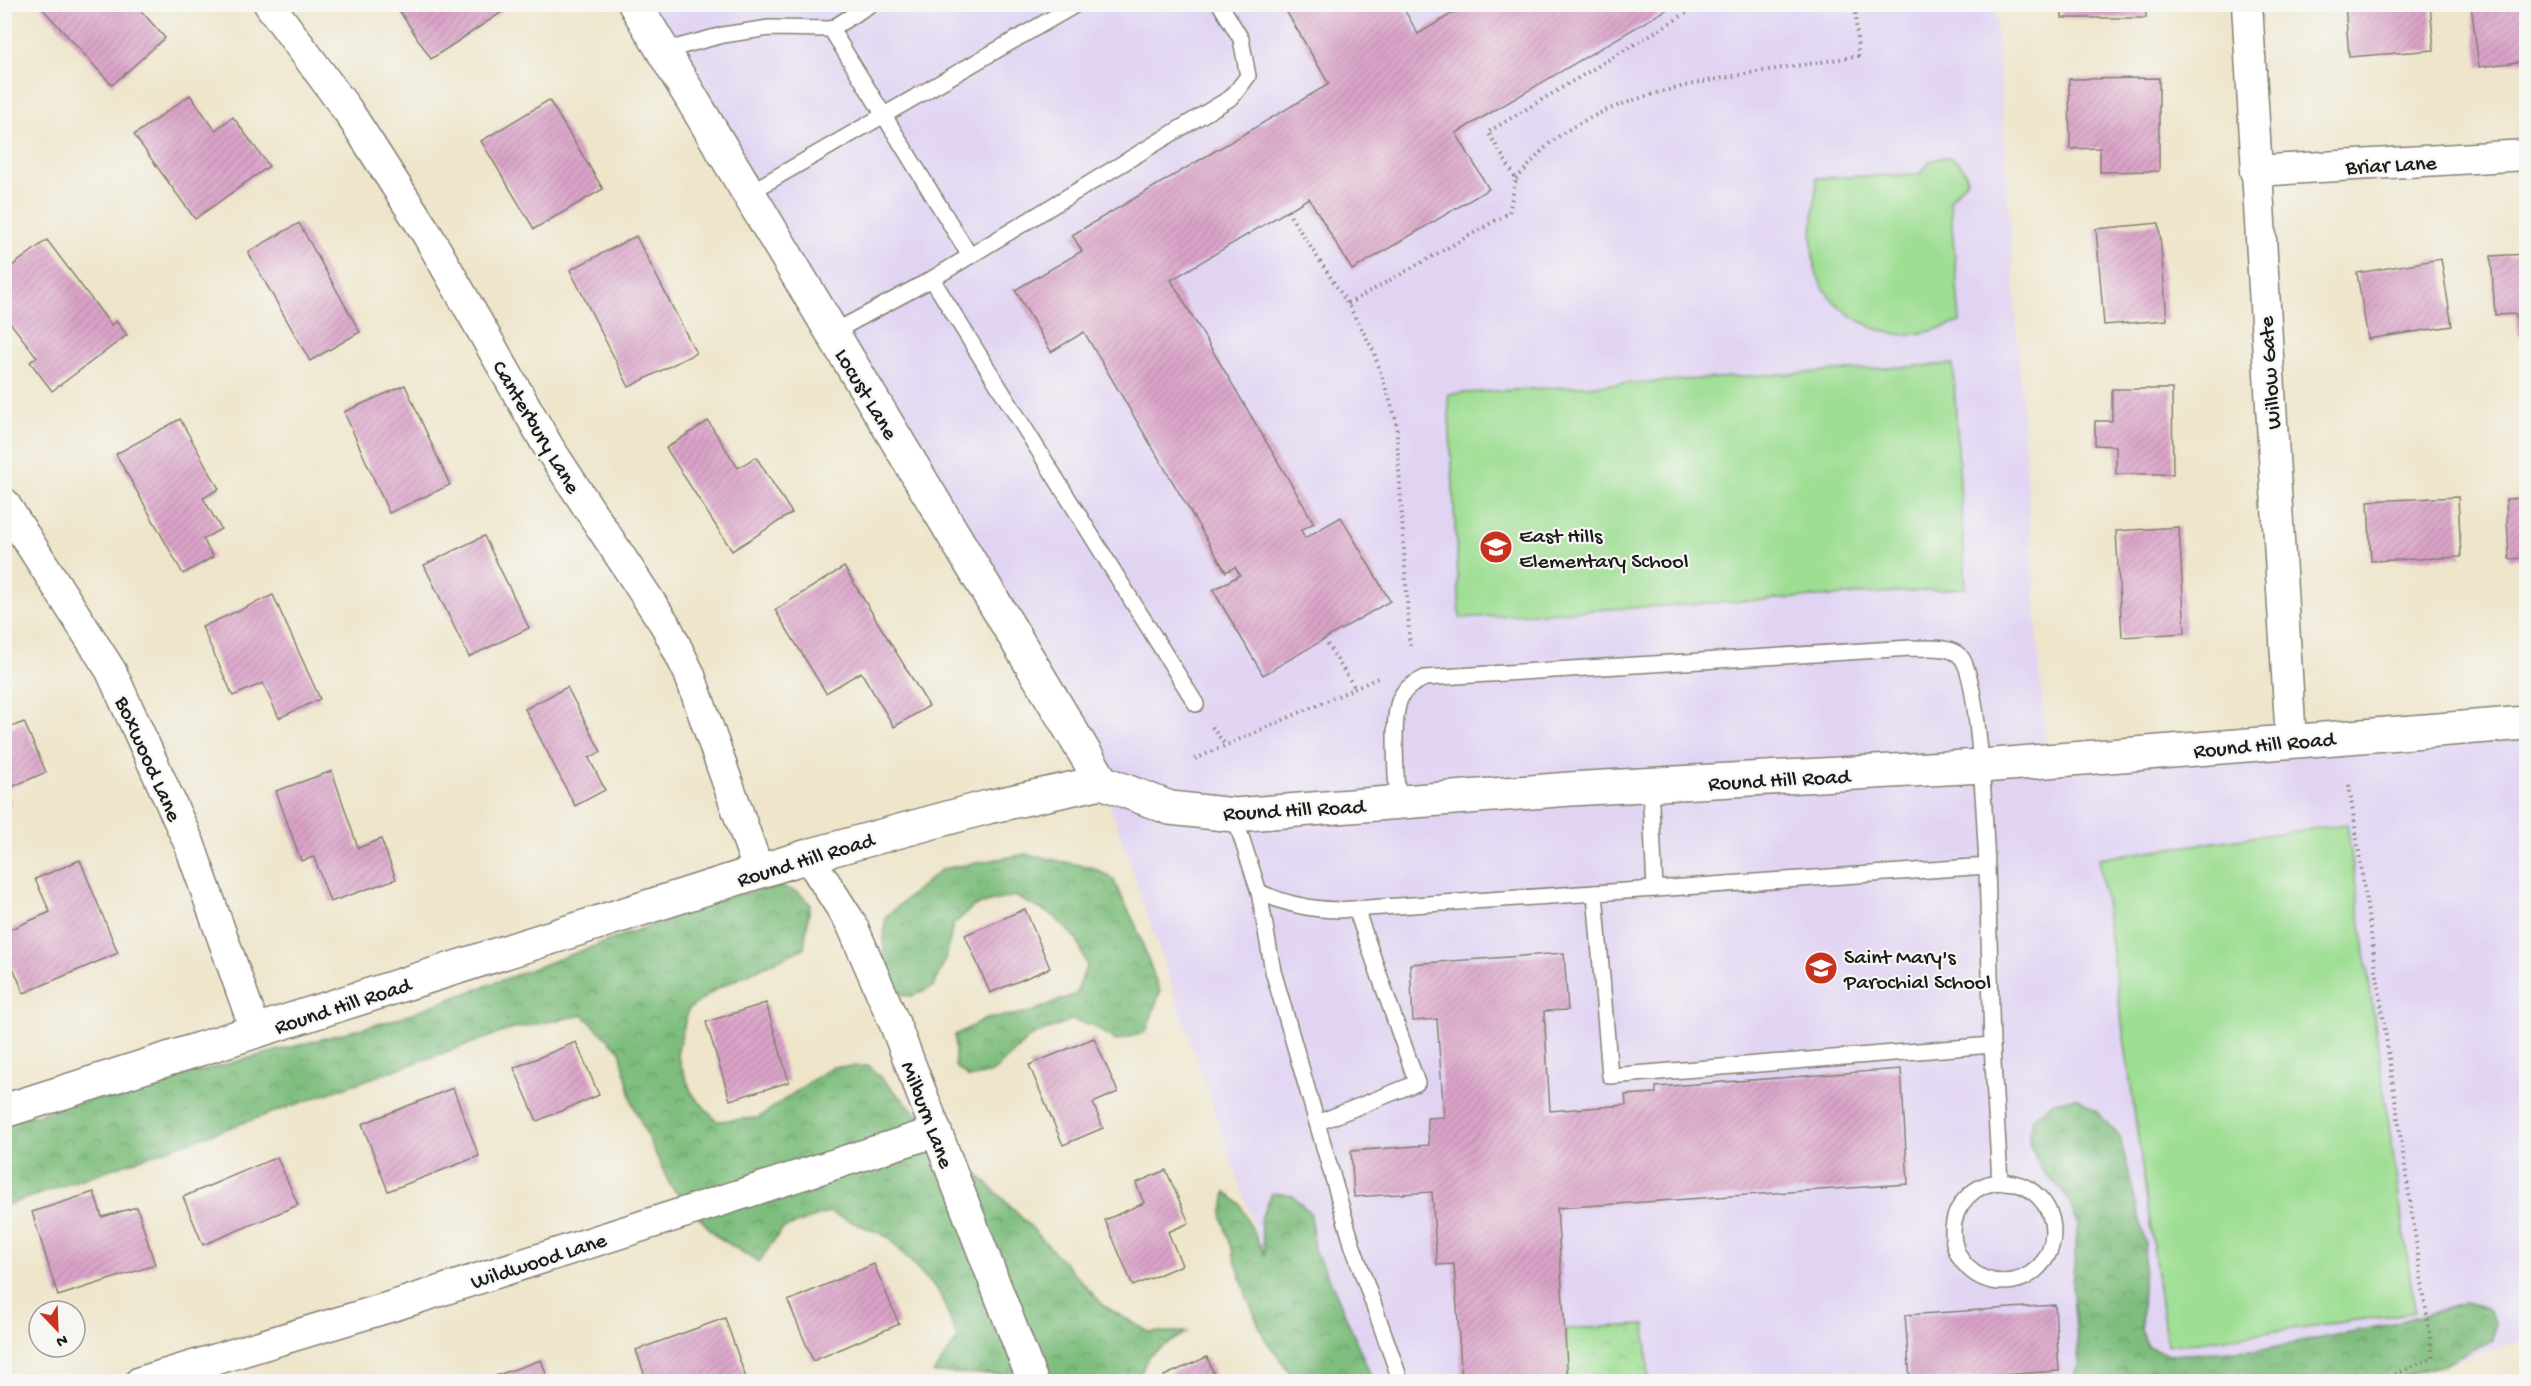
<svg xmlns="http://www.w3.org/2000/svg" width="2531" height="1386" font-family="'Gochi Hand',sans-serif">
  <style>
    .built { fill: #e1d4f3 }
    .green { fill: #9ede93; stroke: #5d7d58; stroke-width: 1.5 }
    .forest { fill: url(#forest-crowns); stroke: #4d6c4c; stroke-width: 1.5 }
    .park { fill: url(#park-crowns); stroke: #5d7d58; stroke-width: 1.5 }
    .building { fill: url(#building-hatch) }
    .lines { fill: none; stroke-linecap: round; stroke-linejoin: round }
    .lane-casing { stroke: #858074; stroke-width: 18 }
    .street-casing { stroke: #858074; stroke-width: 33 }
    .secondary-casing { stroke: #858074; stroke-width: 36 }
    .path { stroke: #858074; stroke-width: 4; stroke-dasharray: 1.5 4.5; stroke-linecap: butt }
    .lane { stroke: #fff; stroke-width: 15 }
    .street { stroke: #fff; stroke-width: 30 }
    .secondary { stroke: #fff; stroke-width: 33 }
    .labels { text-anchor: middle; stroke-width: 4.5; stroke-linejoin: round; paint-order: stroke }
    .street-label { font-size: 22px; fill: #1c1c1c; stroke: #f6f6f2 }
    .poi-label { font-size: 22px; fill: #1c1c1c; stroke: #f6f6f2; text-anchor: start }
  </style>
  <defs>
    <pattern id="forest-crowns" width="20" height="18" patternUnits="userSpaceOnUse" patternTransform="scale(1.5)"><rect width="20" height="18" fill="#7ebd7d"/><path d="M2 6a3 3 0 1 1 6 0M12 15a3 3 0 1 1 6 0" fill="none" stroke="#696"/></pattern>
    <pattern id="park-crowns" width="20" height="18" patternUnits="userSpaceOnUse" patternTransform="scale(1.5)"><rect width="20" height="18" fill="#9ede93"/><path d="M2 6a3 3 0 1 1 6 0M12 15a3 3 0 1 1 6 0" fill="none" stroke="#88be7e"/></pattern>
    <pattern id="building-hatch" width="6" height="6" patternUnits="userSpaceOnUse" patternTransform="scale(1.5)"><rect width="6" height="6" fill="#daa3c8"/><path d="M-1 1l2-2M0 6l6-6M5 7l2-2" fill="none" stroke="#ba8cab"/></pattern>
  </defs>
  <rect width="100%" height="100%" fill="#f6f6f2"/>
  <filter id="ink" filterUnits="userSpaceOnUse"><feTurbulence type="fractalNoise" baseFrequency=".0167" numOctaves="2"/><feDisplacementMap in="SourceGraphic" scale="12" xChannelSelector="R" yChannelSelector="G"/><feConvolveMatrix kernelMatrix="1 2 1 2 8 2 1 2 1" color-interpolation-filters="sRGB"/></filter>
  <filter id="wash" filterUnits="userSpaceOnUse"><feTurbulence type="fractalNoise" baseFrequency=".008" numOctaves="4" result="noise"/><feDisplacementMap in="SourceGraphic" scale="24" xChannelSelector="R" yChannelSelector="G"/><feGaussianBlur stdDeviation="1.35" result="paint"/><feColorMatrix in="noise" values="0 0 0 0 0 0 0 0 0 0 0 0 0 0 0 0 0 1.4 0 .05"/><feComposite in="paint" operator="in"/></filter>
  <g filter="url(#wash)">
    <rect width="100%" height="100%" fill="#eee5cb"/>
    <polygon class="built" points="635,5 1995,5 2046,760 2526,722 2526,1339 2387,1382 1315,1381 1261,1246 1102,782"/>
    <g class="green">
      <path d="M1945,157c13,2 20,10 22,23l-17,20 10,122c-19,6 -42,15 -62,12 -32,-3 -71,-30 -81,-60 -10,-29 -2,-66 0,-96l103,-4 10,-13z"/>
      <polygon points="1953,364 1966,588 1460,618 1448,394"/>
      <polygon points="2347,824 2415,1312 2167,1346 2099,858"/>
    </g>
    <g class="forest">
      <polygon points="1026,854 1094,868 1113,879 1136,926 1160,992 1146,1032 1116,1041 1093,1025 1071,1020 1030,1037 992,1073 969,1078 955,1066 955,1035 986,1019 1031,1012 1076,994 1087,965 1077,940 1054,916 1014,896 974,906 953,925 945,961 933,987 911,996 894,993 883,966 885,917 942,869"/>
      <polygon points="779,886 799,893 810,904 804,948 718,988 688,1010 677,1054 692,1094 717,1121 758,1118 831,1067 869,1066 1034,1230 1104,1306 1149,1332 1187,1332 1149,1355 1137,1381 1026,1382 1002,1374 933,1373 958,1339 939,1292 888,1237 829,1212 782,1229 759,1262 716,1236 670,1185 633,1105 620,1051 583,1015 512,1029 5,1206 5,1123 393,1020 730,896"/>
      <polygon points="2076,1097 2094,1109 2120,1137 2145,1241 2141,1330 2148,1346 2168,1355 2267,1349 2386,1325 2466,1303 2489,1309 2495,1324 2493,1340 2442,1365 2384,1381 2072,1381 2079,1363 2072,1284 2078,1224 2067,1196 2040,1168 2029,1142 2032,1119 2051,1103"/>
      <polygon points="1226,1192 1240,1204 1265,1256 1260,1221 1272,1193 1292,1195 1311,1214 1314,1250 1333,1286 1373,1381 1296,1381 1265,1339 1248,1300 1222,1218"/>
    </g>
    <polygon class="park" points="1645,1325 1649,1381 1568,1381 1565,1329"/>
    <g id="blocks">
      <g class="building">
        <polygon points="43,4 135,4 165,38 112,85 40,6"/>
        <polygon points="395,4 497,4 502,12 431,59"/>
        <polygon points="1282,4 1401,4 1418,34 1468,4 1669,4 1671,7 1456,133 1489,189 1352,270 1309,198 1171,280 1314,523 1301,530 1305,538 1341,517 1390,601 1263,675 1213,590 1240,575 1235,567 1226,572 1084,332 1051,352 1015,290 1082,251 1072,235 1329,84"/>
        <polygon points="2345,4 2430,4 2434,50 2349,57"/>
        <polygon points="2471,4 2526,4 2526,61 2479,67"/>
        <rect x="2062" y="5" width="84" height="13"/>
        <polygon points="2159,78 2159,171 2100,172 2100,148 2070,149 2069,79"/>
        <polygon points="190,95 215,130 233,117 269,166 195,219 134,135"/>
        <polygon points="549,100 603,189 534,229 481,141"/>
        <polygon points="299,223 360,332 310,361 248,252"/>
        <polygon points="2159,223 2167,320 2104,325 2096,229"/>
        <polygon points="636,236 696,353 629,387 570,270"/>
        <polygon points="47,240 111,325 116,321 127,335 52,391 30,362 37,357 4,315 4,272"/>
        <polygon points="2526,254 2526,334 2518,335 2516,314 2495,315 2491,256"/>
        <polygon points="2441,259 2452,326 2368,339 2357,273"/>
        <polygon points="405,385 450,485 389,513 344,412"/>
        <polygon points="2112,389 2172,389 2173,474 2116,474 2116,446 2095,445 2095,421 2112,421"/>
        <polygon points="180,419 219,489 203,498 221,529 203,539 213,557 183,574 116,454"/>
        <polygon points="708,421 738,468 756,457 792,513 732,551 666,448"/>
        <polygon points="2458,497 2461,557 2371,561 2368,501"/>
        <polygon points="2526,498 2526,558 2509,559 2506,499"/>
        <polygon points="2179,527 2185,633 2122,637 2116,531"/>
        <polygon points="484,536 529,628 469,657 424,565"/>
        <polygon points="844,567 929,706 894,727 861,672 826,693 775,610"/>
        <polygon points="273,595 320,699 279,718 263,683 233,696 202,627"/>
        <polygon points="567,687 601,752 589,758 605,790 575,806 525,709"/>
        <polygon points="4,717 9,728 24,722 46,772 5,790 11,805 4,808"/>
        <polygon points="332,771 358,848 381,839 396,879 330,902 314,857 301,861 276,791"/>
        <polygon points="80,860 118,953 24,993 4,947 4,932 50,912 35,879"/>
        <polygon points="1025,909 1050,968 990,993 965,935"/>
        <polygon points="1564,953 1568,1010 1544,1011 1550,1111 1626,1105 1625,1095 1656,1093 1656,1087 1901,1069 1908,1184 1557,1208 1568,1382 1462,1382 1454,1264 1437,1265 1432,1192 1354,1197 1351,1151 1429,1145 1427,1118 1444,1117 1437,1019 1413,1021 1410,964"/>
        <polygon points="766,1003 789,1082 730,1100 706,1022"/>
        <polygon points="1094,1038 1118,1092 1093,1103 1103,1128 1063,1145 1029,1065"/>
        <polygon points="576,1042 599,1095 537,1121 514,1068"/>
        <polygon points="453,1088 479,1156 388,1191 362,1124"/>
        <polygon points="277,1157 298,1205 203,1245 183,1197"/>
        <polygon points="1166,1170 1189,1223 1168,1232 1182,1265 1133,1286 1105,1220 1144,1203 1136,1183"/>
        <polygon points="94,1192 102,1217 137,1207 155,1265 58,1296 32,1212"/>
        <polygon points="874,1264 899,1324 813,1361 788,1301"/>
        <polygon points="2055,1305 2059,1371 1910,1381 1905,1315"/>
        <polygon points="725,1318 747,1381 647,1382 636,1350"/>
        <polygon points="1207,1357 1217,1382 1166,1382 1164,1376"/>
        <polygon points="541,1360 549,1382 481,1382 481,1381"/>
        <polygon points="2526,1372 2526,1382 2506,1382"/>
      </g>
    </g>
  </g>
  <g filter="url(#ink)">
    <use href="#blocks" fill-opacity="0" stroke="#858074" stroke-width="1.5"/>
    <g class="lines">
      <g class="lane-casing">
        <g id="lane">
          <polyline points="831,29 970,256"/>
          <polyline points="663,51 723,35 769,28 831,29 871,4"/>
          <polyline points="747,194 1077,4"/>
          <polyline points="932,279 1196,704"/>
          <polyline points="832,333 932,279 1232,97 1248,76 1241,39 1220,4"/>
          <path d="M1397,802c0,-25 -6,-82 3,-103 5,-12 15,-16 25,-21l486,-30c14,1 38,-3 49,8 20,19 25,176 27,210l-332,23 -5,-104"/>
          <polyline points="1234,815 1259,892 1273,971 1353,1247 1401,1382"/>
          <polyline points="1987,866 1992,1045 2000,1182"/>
          <path d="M1259,892c27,12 49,17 79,18l317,-21"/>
          <polyline points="1595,893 1610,1076 1992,1045"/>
          <polyline points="1317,1123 1417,1083 1356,909"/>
          <circle cx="2003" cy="1232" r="50"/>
        </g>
      </g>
      <g class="street-casing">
        <g id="street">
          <polyline points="269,4 348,111 427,234 549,448 666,626 689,673 759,872"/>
          <polyline points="2247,4 2291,741"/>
          <polyline points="2255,171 2526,155"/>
          <polyline points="4,503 111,671 189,843 256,1032"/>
          <polyline points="808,856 851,923 894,1022 1033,1382"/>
          <polyline points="140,1382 396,1305 935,1132"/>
        </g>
      </g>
      <g class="secondary-casing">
        <g id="secondary">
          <polyline points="635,4 1102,782"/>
          <polyline points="4,1111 808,856 988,807 1102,782 1170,808 1234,815 1570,789 1982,766 2526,723"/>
        </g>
      </g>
      <g class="path">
        <path d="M1516,179c13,-13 25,-29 39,-40 74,-56 212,-67 303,-83l-3,-52"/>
        <polyline points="1287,211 1348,304 1373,350 1396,419 1410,650"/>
        <polyline points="1348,304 1509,213 1516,179 1488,132 1690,11 1686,4"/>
        <polyline points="1324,639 1355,688"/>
        <polyline points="1212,727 1226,746"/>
        <polyline points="1195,759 1378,678"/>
        <polyline points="2349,785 2433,1357 2379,1382"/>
      </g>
      <use href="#lane" class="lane"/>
      <use href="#street" class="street"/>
      <use href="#secondary" class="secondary"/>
    </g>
  </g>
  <defs>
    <g id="school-disc" transform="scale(1.725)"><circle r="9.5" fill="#c8321e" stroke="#f6f6f2"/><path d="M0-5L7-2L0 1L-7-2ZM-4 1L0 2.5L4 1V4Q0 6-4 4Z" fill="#fff"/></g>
  </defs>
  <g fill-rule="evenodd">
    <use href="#school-disc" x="1496" y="547"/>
    <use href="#school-disc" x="1821" y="968"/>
  </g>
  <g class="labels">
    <g class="street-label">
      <text transform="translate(2391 163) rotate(-3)" y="8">Briar Lane</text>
      <text transform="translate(2268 373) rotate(-94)" y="8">Willow Gate</text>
      <text transform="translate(868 393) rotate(59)" y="8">Locust Lane</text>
      <text transform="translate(538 426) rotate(59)" y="8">Canterbury Lane</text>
      <text transform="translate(2264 743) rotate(-5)" y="8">Round Hill Road</text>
      <text transform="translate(150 758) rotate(66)" y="8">Boxwood Lane</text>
      <text transform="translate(1779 778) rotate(-3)" y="8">Round Hill Road</text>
      <text transform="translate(1294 808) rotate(-3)" y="8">Round Hill Road</text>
      <text transform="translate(805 858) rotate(-17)" y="8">Round Hill Road</text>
      <text transform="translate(342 1004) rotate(-18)" y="8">Round Hill Road</text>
      <text transform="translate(929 1114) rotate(69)" y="8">Milburn Lane</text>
      <text transform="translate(538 1259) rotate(-18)" y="8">Wildwood Lane</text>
    </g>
    <g class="poi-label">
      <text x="1519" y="542">East Hills<tspan x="1519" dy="25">Elementary School</tspan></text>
      <text x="1844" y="963">Saint Mary's<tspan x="1844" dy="25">Parochial School</tspan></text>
    </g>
  </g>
  <rect width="2531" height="1386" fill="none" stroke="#f6f6f2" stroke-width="24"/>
  <g transform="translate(57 1329) rotate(157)"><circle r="28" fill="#f6f6f2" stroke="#9f9f9c" stroke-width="1.5"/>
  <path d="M0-4.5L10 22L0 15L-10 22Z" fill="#c8321e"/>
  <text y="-9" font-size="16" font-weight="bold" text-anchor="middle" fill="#1c1c1c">N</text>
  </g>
</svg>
